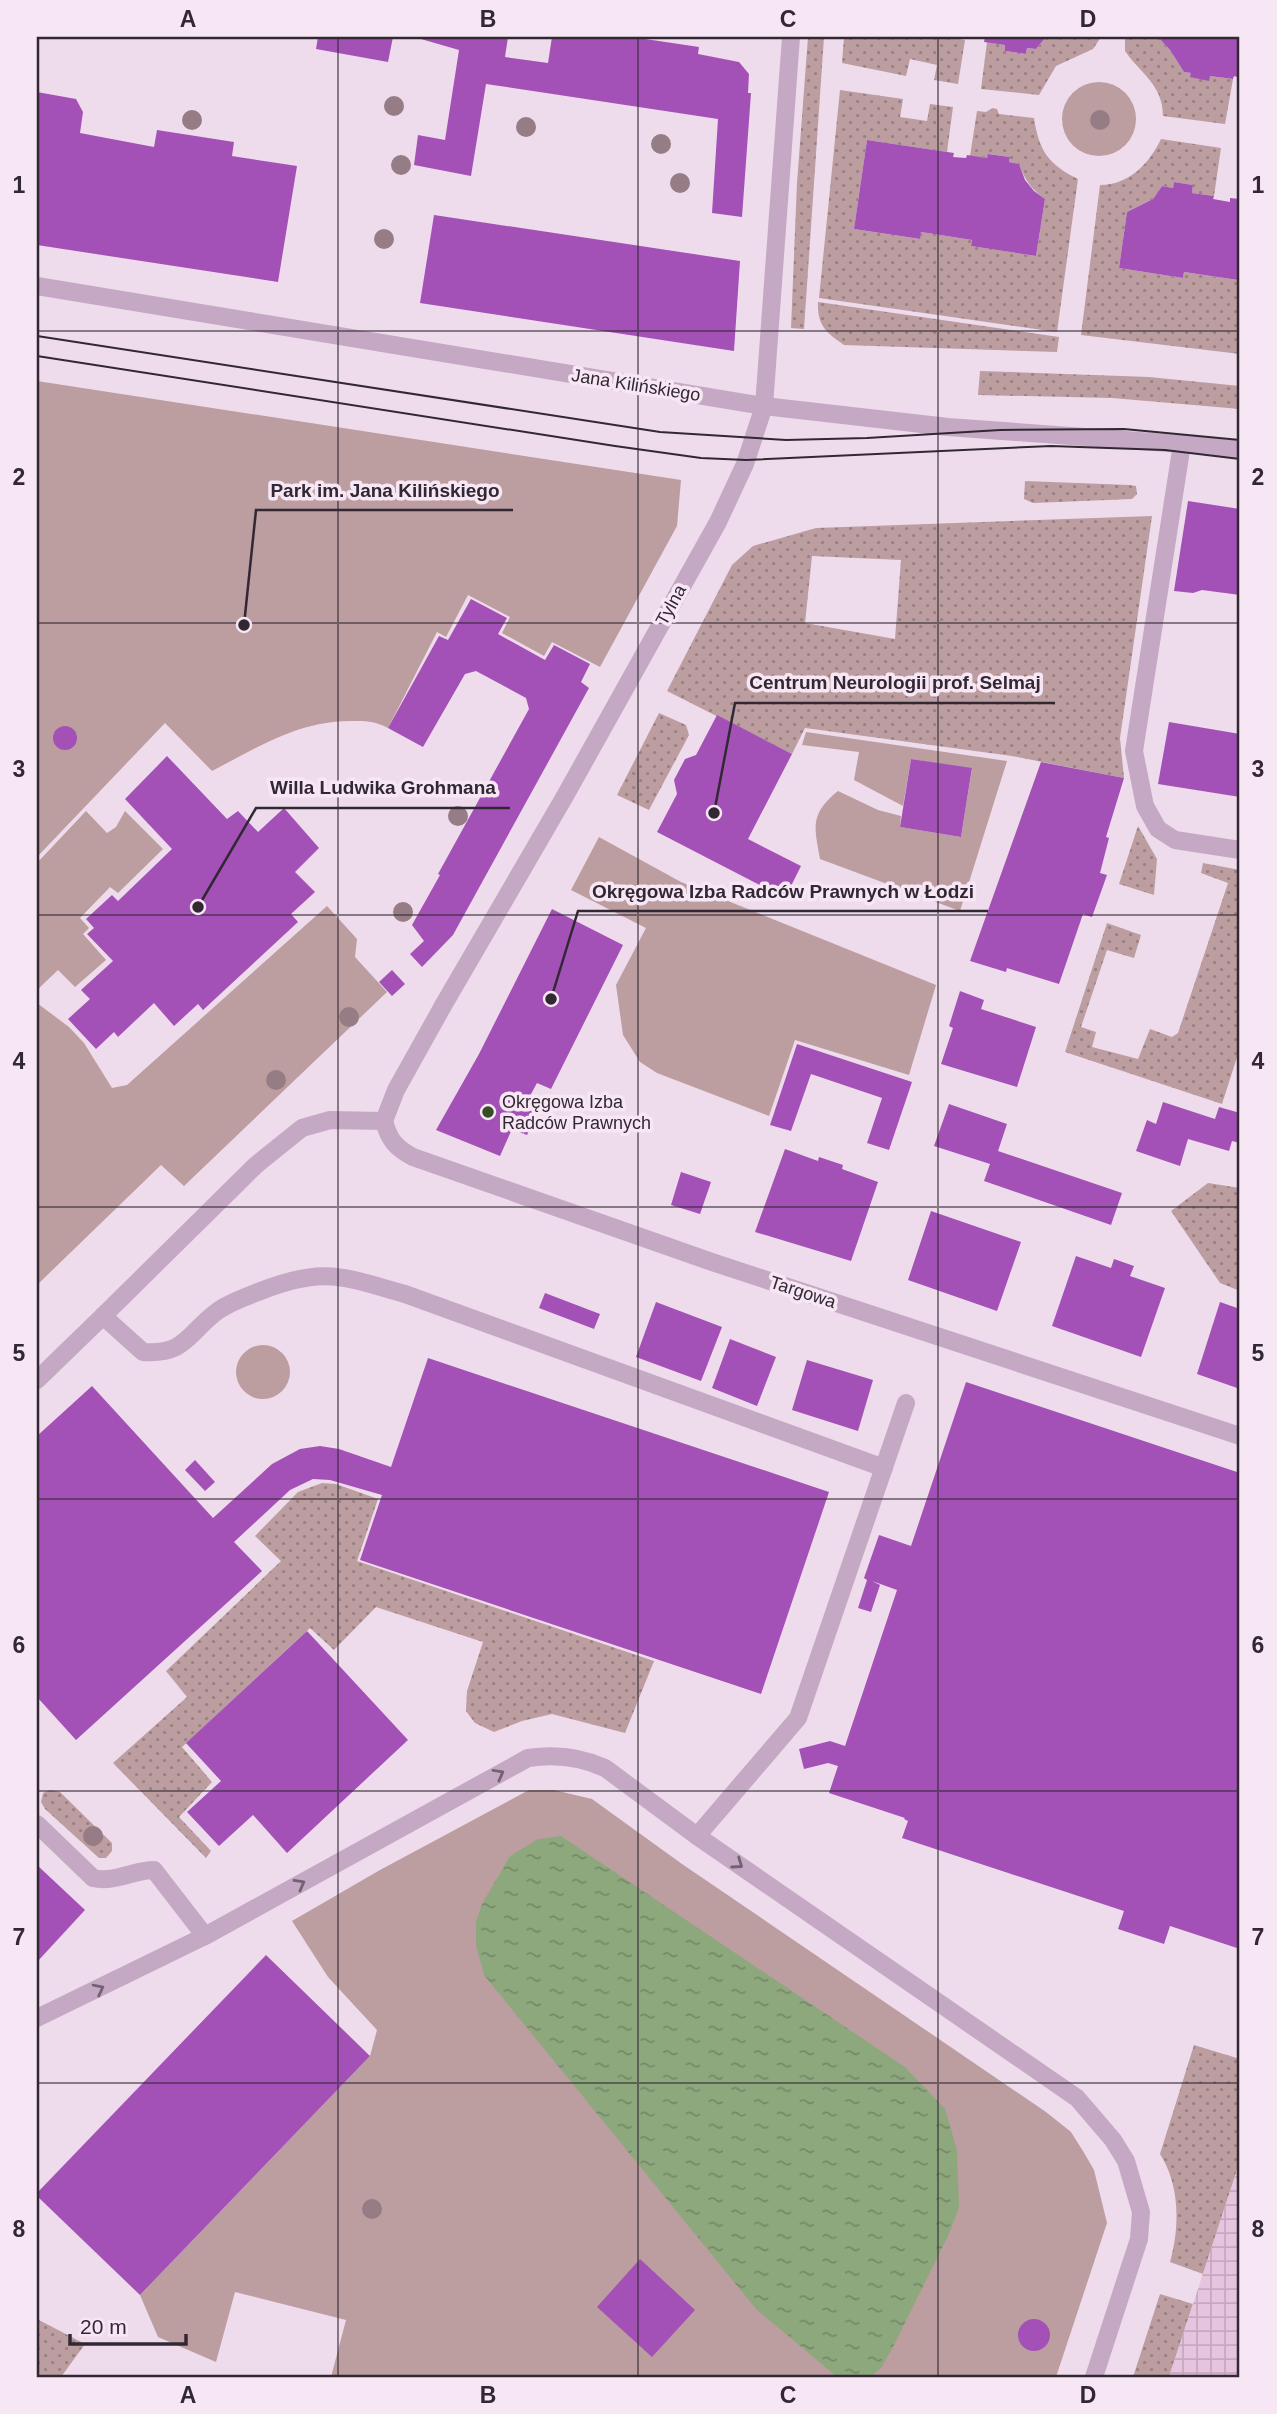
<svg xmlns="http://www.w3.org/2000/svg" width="1277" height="2414" font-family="Arial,sans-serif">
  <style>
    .grass { fill: url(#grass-dots); fill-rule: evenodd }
    .green { fill: #bc9da0 }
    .plaza { fill: url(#plaza-grid) }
    .water { fill: url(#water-ripples) }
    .building { fill: #a451b7 }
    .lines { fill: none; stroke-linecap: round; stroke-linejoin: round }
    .minor { stroke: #c5a9c4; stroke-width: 18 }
    .tram { stroke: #322833; stroke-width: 2 }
    .tree { fill: #967d85 }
    .oneway { stroke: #746274 }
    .grid { fill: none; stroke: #322833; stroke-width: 2; stroke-opacity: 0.55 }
    .poi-dot { fill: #334f23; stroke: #f7e7f5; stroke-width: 2.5 }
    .labels { text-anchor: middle; stroke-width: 7; stroke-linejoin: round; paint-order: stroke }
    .street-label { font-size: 18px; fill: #322833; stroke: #f7e7f5 }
    .poi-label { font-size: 18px; fill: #322833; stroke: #f7e7f5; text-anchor: start }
    .leader { fill: none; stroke: #322833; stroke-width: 2.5 }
    .callout-dot { fill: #322833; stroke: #f7e7f5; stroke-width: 2.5 }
    .callout-label { font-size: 19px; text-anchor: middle; font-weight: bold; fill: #322833; stroke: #f7e7f5; stroke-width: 7; stroke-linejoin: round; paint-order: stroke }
    .neatline { fill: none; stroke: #322833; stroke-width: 2.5 }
    .grid-label { font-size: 23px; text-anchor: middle; font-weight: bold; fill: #322833 }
  </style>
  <defs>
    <pattern id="grass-dots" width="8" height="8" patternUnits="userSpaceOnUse" patternTransform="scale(1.75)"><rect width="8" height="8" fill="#bc9da0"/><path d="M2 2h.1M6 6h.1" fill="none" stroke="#998083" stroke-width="1.8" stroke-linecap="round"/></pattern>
    <pattern id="plaza-grid" width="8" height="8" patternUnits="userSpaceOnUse" patternTransform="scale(1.75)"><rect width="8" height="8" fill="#e5c4e0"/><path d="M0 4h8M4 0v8" fill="none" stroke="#c5a8c1"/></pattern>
    <pattern id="water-ripples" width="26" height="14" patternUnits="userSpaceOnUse" patternTransform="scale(1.75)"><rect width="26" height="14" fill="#8ea87e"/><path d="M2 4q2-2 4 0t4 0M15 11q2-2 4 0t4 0" fill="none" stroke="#758968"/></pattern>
  </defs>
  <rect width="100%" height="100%" fill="#eedcec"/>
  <g class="grass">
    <polygon points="808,37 824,37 804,329 791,328 797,183"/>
    <polygon points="844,37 946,37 965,40 958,84 934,80 937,65 910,59 906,76 842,63"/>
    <polygon points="1046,37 1101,37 1093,49 1056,66 1039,95 981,89 987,42 1005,45 1005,51 1026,54 1027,48 1036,49"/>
    <path d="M1125,37h33l12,13 14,22 7,1v4l19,-1 23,3 -8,45 -62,-8c0,-31 -22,-42 -38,-65z"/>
    <path d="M840,90l63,9 -3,18 27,4 3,-17 23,3 -6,45 -80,-12 -13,89 65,10 2,-7 51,8 -1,6 65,10 9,-57c-14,-10 -20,-19 -26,-35l-10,-2 1,-5 -21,-3 -2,4 -17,-2 7,-45 9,1 7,-4 4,1 2,5 35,4c5,33 14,46 44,61l-21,153 -238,-34z"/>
    <path d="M1161,139l60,9 -7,48 -22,-3 1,-8 -19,-3 -1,6 -11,-2 -9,13 -26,13 -8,56 64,10 1,-6 54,8 -1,6 3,1v67l-159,-19 19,-150c29,0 49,-21 61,-46z"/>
    <path d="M818,302l241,35 -2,15 -213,-7c-18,-12 -27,-20 -26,-43z"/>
    <polygon points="980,371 1149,377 1240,386 1240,409 1112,398 978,395"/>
    <polygon points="1025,481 1129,485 1136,486 1137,494 1132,499 1033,503 1024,499"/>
    <path d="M1152,516l-32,222 4,40 -112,-22 -207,-28 -13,26 -125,-63 65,-126 21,-19 63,-18zM812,556l89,4 -6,79 -90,-16z"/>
    <polygon points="659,713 686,725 689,735 649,810 617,795"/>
    <polygon points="1138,826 1157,859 1154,895 1119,884"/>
    <polygon points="1203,863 1240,870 1240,1048 1222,1104 1065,1052 1107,923 1141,935 1134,958 1107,950 1081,1027 1096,1032 1092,1047 1138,1059 1150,1029 1172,1037 1178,1033 1228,883 1201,873"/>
    <polygon points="1208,1183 1240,1188 1240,1291 1220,1283 1171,1211"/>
    <polygon points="322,1483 336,1484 378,1499 357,1561 654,1661 625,1733 552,1714 522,1721 494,1732 475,1723 466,1711 467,1691 483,1642 376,1607 334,1650 310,1628 182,1747 212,1782 179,1817 211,1851 206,1858 113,1763 187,1697 166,1671 281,1561 255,1536 298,1492"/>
    <polygon points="50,1790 60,1792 112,1843 112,1851 106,1858 99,1858 45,1809 41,1802 43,1793"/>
    <path d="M1194,2045l46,14v102l-37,113 -33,-12c10,-34 10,-77 -10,-108z"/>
    <polygon points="1160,2294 1193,2304 1169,2377 1133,2377"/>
    <polygon points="37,2319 85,2344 61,2377 37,2377"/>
  </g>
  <g class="green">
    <circle cx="1099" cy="119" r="37"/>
    <path d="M37,381l644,99 -4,46 -77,141 -48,-25 -8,14 -42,-23 8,-16 -42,-22 -22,42 -9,-5 -49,96c-11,-6 -19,-7 -31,-7 -56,-2 -97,25 -145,50l-47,-48 -128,134z"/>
    <path d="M806,732l201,29 -47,150 -140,-52c-6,-33 -10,-45 18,-68l40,19 23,6 -1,11 61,10 11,-68 -61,-10 -8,47 -49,-26 5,-28 -57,-7z"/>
    <polygon points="86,811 107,833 116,827 125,811 163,849 118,893 110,887 80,918 89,928 83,934 106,960 75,987 58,970 37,990 37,863"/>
    <polygon points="599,837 681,882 936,985 909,1075 795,1040 769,1116 657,1073 640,1062 623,1035 616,985 646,928 571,890"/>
    <polygon points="327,906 357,939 355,957 387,992 184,1186 161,1165 37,1285 37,1003 69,1027 84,1043 112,1088 127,1085"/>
    <circle cx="263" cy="1372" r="27"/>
    <polygon points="529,1790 554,1790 592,1799 682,1864 1046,2112 1071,2132 1083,2151 1094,2170 1107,2223 1056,2377 331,2377 346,2320 235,2292 216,2362 158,2337 140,2295 370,2056 377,2030 328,1977 292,1921 380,1870"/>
  </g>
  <polygon class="plaza" points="1240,2161 1240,2175 1237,2184 1240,2185 1240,2377 1169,2377"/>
  <polygon class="water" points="561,1836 905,2067 945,2109 957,2150 959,2208 948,2236 893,2347 881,2368 871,2377 837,2377 756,2309 484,1975 476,1945 476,1922 482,1904 510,1856 538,1839"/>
  <g class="building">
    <polygon points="318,37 393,37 388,62 316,49"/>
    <polygon points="414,37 508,37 505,57 548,63 552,37 632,37 699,47 698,54 739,62 749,74 748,93 751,93 742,217 712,213 718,119 486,84 471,176 414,165 418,135 445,140 459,50"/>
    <polygon points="985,37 1046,37 1036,49 1027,48 1026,54 1005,51 1005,45 984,42"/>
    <polygon points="1158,37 1240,37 1240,78 1234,76 1233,79 1210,76 1209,81 1190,77 1191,73 1184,72 1170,50"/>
    <polygon points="37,92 76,99 83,112 80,133 154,147 157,130 234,142 232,156 297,166 278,282 37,245"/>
    <polygon points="867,140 954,153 953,157 966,158 967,155 987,158 988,154 1010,157 1009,162 1019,164 1025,180 1034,191 1045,199 1036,256 971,246 972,240 921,232 920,239 854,229"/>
    <polygon points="1174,182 1193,185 1192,193 1214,196 1213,199 1230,202 1230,198 1240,199 1240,287 1237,286 1238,280 1184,272 1183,278 1119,268 1127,212 1153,199 1162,186 1173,188"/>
    <polygon points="434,215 740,261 734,351 420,303"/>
    <polygon points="1188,501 1240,509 1240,595 1202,590 1193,593 1174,591"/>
    <polygon points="471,599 507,618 498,634 545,660 554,645 590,664 581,682 589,688 453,935 422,967 410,954 424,941 412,925 440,875 438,874 529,709 526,698 476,671 465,674 423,747 388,728 439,636 448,640"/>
    <polygon points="717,715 792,754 748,839 801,866 785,898 657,832 677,794 674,780 685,759 696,755"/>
    <polygon points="1169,722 1240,734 1240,797 1158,784"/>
    <circle cx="65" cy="738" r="12"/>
    <polygon points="167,756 227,819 238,811 258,832 284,808 319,848 295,872 315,892 291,914 298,922 203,1010 198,1004 174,1026 154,1003 118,1037 114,1032 96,1049 68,1019 90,999 81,990 113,961 87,934 94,928 86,919 112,895 118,901 172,849 125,799"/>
    <polygon points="911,759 972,768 961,837 900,827"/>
    <polygon points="1041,762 1124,778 1106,837 1109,838 1100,873 1107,875 1092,917 1083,914 1059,984 1007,968 1006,972 970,961"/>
    <polygon points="552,909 623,945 551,1089 537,1083 524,1107 537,1114 527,1135 512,1129 500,1156 436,1130 479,1054"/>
    <polygon points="392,970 405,984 392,996 379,982"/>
    <polygon points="960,991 984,1000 981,1009 1036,1027 1017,1087 941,1064 953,1028 949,1026"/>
    <polygon points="797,1044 912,1082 889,1150 867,1143 882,1098 811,1074 791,1131 770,1125"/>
    <polygon points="1163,1102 1215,1119 1219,1107 1240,1113 1240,1143 1232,1141 1229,1151 1188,1139 1180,1166 1136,1151 1147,1120 1156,1124"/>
    <polygon points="949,1104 1007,1124 998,1151 1122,1193 1111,1225 984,1181 990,1164 934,1146"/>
    <polygon points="785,1149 818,1161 819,1157 843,1165 842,1169 878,1182 851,1261 755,1232"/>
    <polygon points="681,1172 711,1182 700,1214 671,1205"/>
    <polygon points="931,1211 1021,1242 997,1311 908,1280"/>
    <polygon points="1076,1256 1111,1268 1114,1259 1134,1266 1130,1276 1165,1288 1141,1357 1052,1326"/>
    <polygon points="545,1293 600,1314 594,1329 539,1308"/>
    <polygon points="656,1302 722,1327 701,1381 636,1357"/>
    <polygon points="1220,1302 1240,1309 1240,1389 1197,1374"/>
    <polygon points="730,1339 776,1357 757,1406 712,1388"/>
    <polygon points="428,1358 829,1492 761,1694 360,1560 382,1495 330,1480 313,1479 290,1490 234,1542 262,1571 76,1740 37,1697 37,1436 92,1386 213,1518 272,1464 300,1449 320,1446 339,1449 391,1467"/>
    <polygon points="807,1360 873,1380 858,1431 792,1410"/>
    <polygon points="966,1382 1240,1473 1240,1949 1170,1926 1164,1944 1118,1929 1124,1911 902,1838 908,1821 904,1819 905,1818 829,1793 838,1766 828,1763 804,1769 799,1749 830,1741 845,1746 897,1590 872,1581 880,1585 871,1612 858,1608 867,1580 864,1578 879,1535 911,1546"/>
    <polygon points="195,1460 215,1482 205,1491 185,1470"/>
    <polygon points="307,1631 408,1740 287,1853 253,1815 219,1846 187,1812 221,1781 186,1743"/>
    <polygon points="37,1865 85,1910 37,1962"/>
    <polygon points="266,1955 370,2056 140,2295 37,2196 37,2193"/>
    <polygon points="640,2259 695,2310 652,2357 597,2307"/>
    <circle cx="1034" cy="2335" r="16"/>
  </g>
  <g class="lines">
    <g class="minor">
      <polyline points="37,286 764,406 948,427 1195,445 1240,450"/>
      <polyline points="1182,444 1134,751 1145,806 1158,829 1175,840 1240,850"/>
      <polyline points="384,1121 396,1090 444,1004 565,796 718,522 745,464 764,406 791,37"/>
      <path d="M384,1121c5,19 12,27 29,36l299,105 528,174"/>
      <polyline points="103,1316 256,1165 302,1128 330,1120 384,1121"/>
      <path d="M37,1380l66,-64 40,36c44,3 45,-20 76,-42 12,-8 26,-13 39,-18 65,-26 83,-16 147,2l479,174"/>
      <path d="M37,1824l56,54c22,5 40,-8 61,-8l51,66"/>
      <polyline points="697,1836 798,1718 906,1403"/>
      <path d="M37,2018l168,-82 323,-178c26,-4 53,-1 77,10l92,68 380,262 36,42 13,21 15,51 -2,27 -45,138"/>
    </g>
    <g class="tram">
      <polyline points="37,336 660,432 786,440 867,438 1000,430 1124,429 1240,440"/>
      <polyline points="37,356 615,446 701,458 746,460 1051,446 1165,450 1240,459"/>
    </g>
  </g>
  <g class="tree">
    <circle cx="394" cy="106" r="10"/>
    <circle cx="192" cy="120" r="10"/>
    <circle cx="1100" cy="120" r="10"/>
    <circle cx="526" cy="127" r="10"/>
    <circle cx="661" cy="144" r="10"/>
    <circle cx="401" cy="165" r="10"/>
    <circle cx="680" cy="183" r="10"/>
    <circle cx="384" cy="239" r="10"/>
    <circle cx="458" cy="816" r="10"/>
    <circle cx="403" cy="912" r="10"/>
    <circle cx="349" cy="1017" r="10"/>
    <circle cx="276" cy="1080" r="10"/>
    <circle cx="93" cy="1836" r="10"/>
    <circle cx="372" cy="2209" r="10"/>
  </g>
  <defs><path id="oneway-chevron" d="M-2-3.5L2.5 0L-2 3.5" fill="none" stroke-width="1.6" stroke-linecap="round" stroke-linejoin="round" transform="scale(1.75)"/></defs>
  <g class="oneway">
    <use href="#oneway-chevron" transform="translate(499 1774) rotate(-29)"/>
    <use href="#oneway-chevron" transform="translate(738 1864) rotate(35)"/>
    <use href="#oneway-chevron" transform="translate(300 1884) rotate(-29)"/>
    <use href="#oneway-chevron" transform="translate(99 1989) rotate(-27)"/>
  </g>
  <path class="grid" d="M338,37v2340M638,37v2340M938,37v2340M37,331h1203M37,623h1203M37,915h1203M37,1207h1203M37,1499h1203M37,1791h1203M37,2083h1203"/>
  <circle class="poi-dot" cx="488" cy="1112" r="7"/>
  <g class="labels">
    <g class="street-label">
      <text transform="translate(636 385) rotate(9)" y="6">Jana Kilińskiego</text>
      <text transform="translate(671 605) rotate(-61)" y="6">Tylna</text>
      <text transform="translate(803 1292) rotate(18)" y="6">Targowa</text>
    </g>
    <g class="poi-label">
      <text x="502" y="1108">Okręgowa Izba<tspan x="502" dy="21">Radców Prawnych</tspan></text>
    </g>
  </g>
  <path class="leader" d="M244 625L256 510H513M714 813L735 703H1055M198 907L256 808H510M551 999L578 911H988"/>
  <g class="callout-dot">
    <circle cx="244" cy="625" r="7"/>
    <circle cx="714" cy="813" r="7"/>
    <circle cx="198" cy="907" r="7"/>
    <circle cx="551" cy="999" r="7"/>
  </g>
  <g class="callout-label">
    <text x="385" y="497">Park im. Jana Kilińskiego</text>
    <text x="895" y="689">Centrum Neurologii prof. Selmaj</text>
    <text x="383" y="794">Willa Ludwika Grohmana</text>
    <text x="783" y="898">Okręgowa Izba Radców Prawnych w Łodzi</text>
  </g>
  <rect width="1277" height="2414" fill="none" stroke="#f7e7f5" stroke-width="77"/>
  <path d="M70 2334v10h116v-10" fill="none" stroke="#322833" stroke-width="3.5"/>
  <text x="80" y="2334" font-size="21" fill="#322833" stroke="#f7e7f5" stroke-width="5" paint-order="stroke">20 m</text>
  <rect x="38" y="38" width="1200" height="2338" class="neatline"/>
  <g class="grid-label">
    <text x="188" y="27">A</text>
    <text x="488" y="27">B</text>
    <text x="788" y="27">C</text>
    <text x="1088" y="27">D</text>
    <text x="19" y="193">1</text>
    <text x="1258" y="193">1</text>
    <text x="19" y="485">2</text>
    <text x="1258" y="485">2</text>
    <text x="19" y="777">3</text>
    <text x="1258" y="777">3</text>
    <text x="19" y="1069">4</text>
    <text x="1258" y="1069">4</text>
    <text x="19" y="1361">5</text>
    <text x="1258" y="1361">5</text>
    <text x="19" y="1653">6</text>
    <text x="1258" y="1653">6</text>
    <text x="19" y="1945">7</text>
    <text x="1258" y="1945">7</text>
    <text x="19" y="2237">8</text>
    <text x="1258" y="2237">8</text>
    <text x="188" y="2403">A</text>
    <text x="488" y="2403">B</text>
    <text x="788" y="2403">C</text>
    <text x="1088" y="2403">D</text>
  </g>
</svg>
